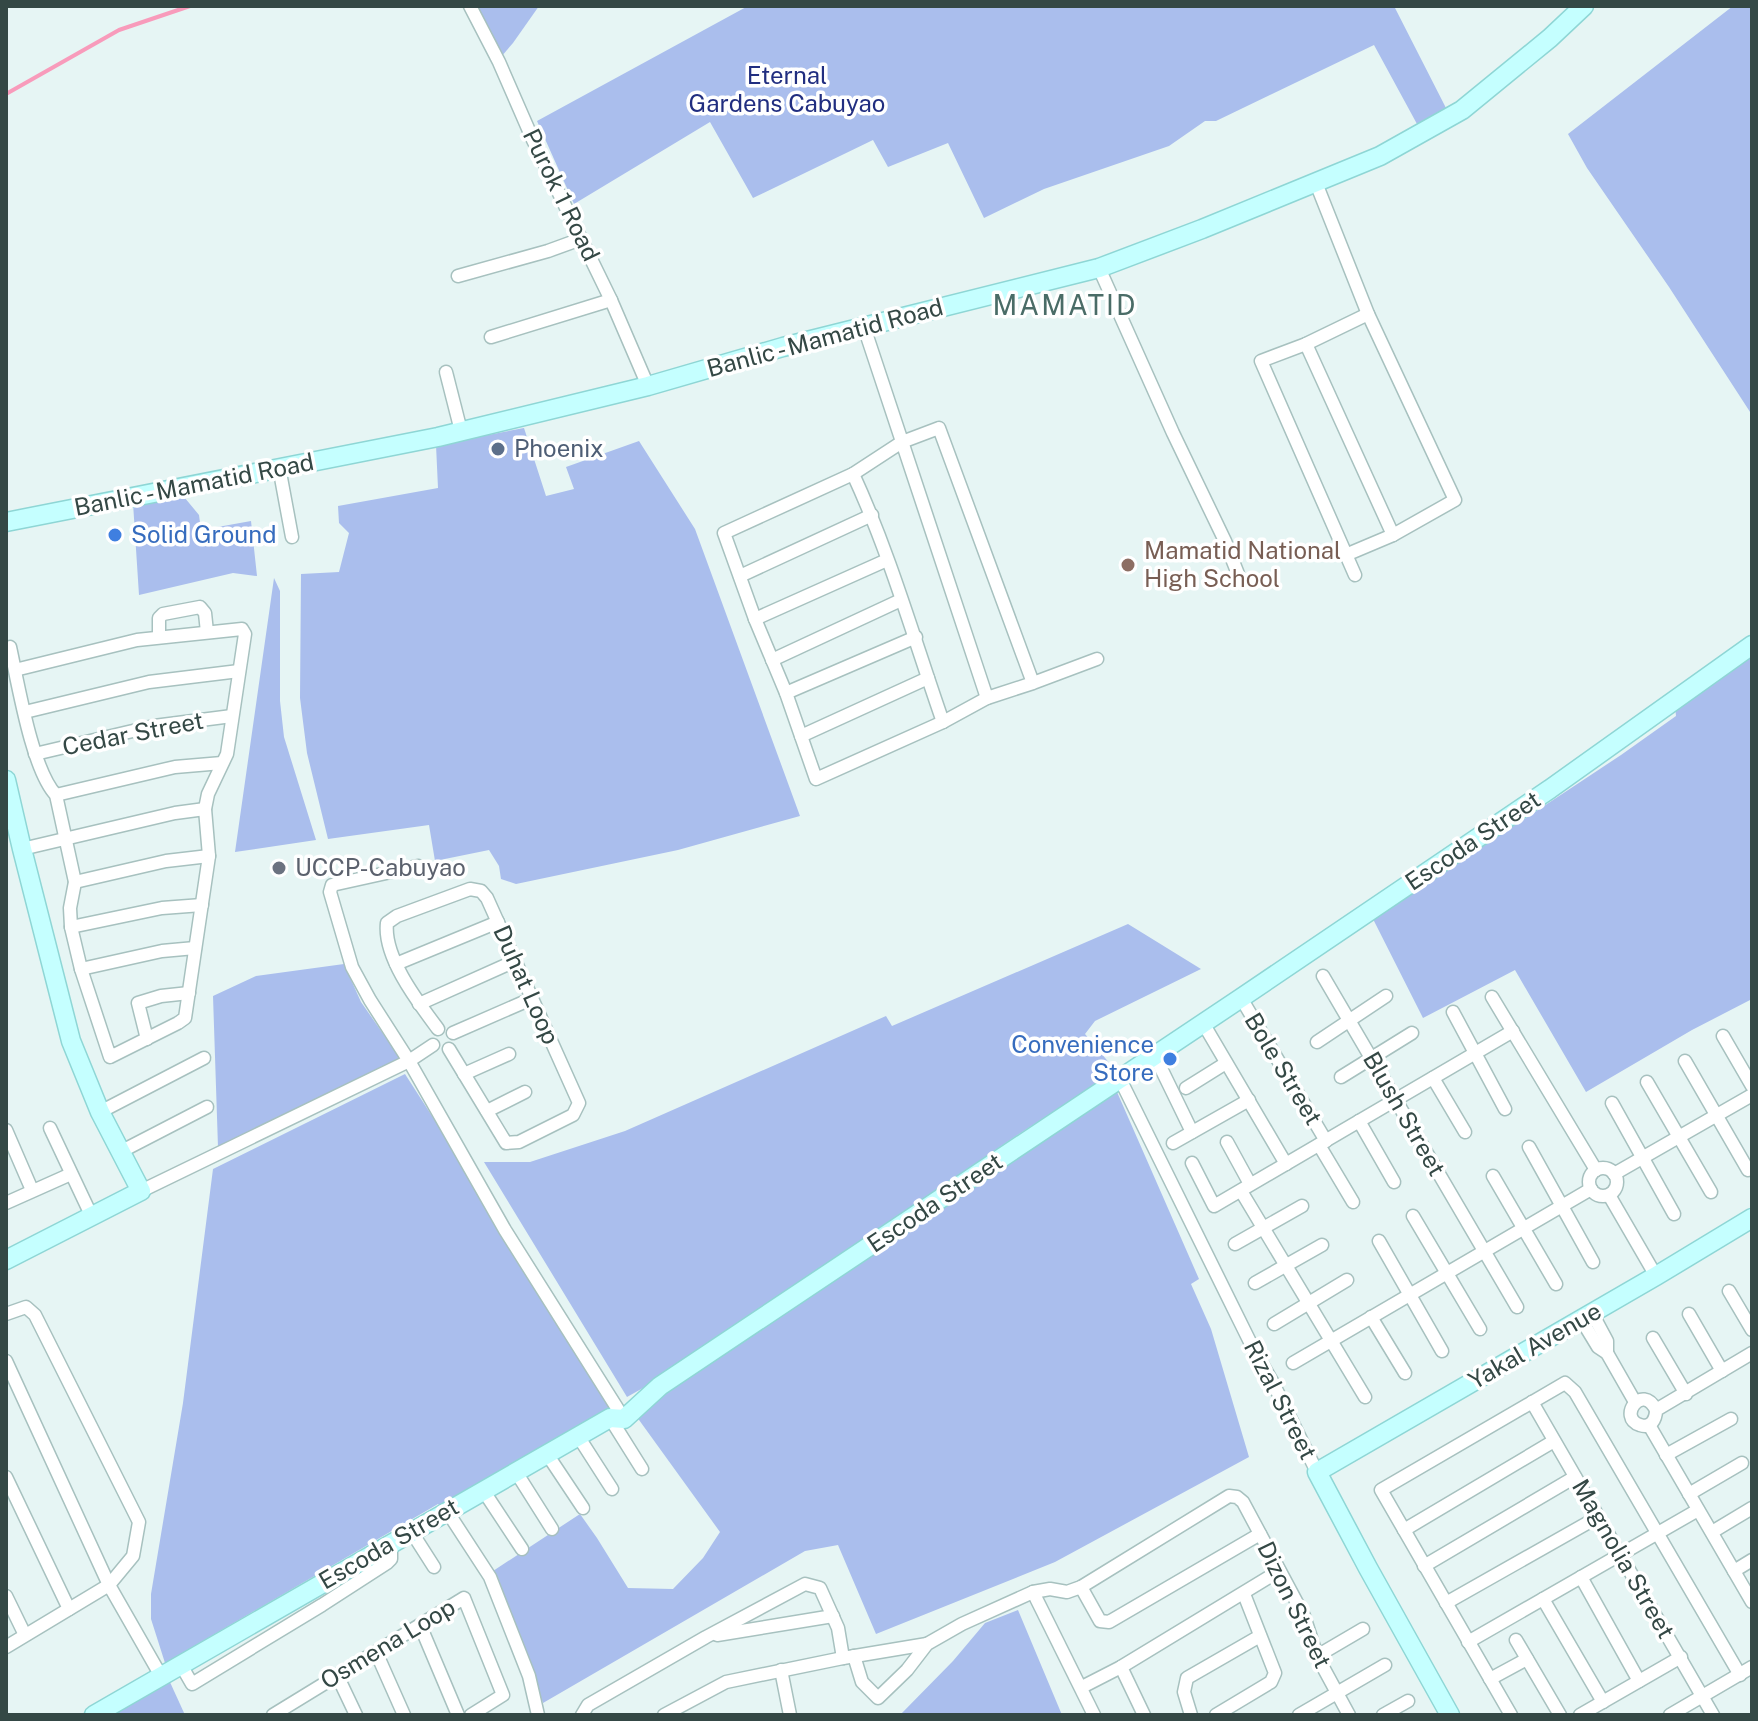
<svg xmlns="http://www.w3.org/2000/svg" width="1758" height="1721" font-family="'Public Sans',sans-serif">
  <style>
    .green { fill: #aabeed }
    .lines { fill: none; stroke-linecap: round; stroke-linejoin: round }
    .stream { stroke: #f89bbb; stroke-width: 4 }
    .street-casing { stroke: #a7c1bf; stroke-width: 15 }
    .secondary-casing { stroke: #8ed6d5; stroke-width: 21 }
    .street { stroke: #fff; stroke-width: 12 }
    .secondary { stroke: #c5ffff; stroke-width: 18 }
    .service-dot { fill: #5c6f8a; stroke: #fff; stroke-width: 3 }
    .shop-dot { fill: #3f7fe0; stroke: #fff; stroke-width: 3 }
    .education-dot { fill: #8d6e63; stroke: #fff; stroke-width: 3 }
    .worship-dot { fill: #6b7280; stroke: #fff; stroke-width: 3 }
    .labels { text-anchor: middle; stroke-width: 7; stroke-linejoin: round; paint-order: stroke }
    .park-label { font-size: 24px; fill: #212e80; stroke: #fff }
    .street-label { font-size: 24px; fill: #344845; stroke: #fff }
    .service-label { font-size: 24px; fill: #4e5e75; stroke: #fff; text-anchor: start }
    .shop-label { font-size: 24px; fill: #366cbe; stroke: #fff; text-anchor: start }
    .education-label { font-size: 24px; fill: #785e54; stroke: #fff; text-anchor: start }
    .worship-label { font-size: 24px; fill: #5b616d; stroke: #fff; text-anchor: start }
    .quarter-label { font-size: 28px; letter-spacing: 2px; fill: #4a6c67; stroke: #fff }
  </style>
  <rect width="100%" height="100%" fill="#e6f5f4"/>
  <g class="green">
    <polygon points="477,6 539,6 513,43 501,57"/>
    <polygon points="748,6 1394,6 1446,108 1417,124 1374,45 1216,121 1205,121 1169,146 1044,189 984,218 948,143 888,167 873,140 753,198 710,122 574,204 537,121"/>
    <polygon points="1733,6 1752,6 1752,415 1669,287 1587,168 1568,134"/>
    <polygon points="524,428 546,496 574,489 566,467 639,441 695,529 800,816 678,850 516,884 501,879 499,866 489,850 435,861 429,825 328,839 307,753 300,698 301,574 339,572 349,533 339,523 338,506 438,488 436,445"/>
    <polygon points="180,492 199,515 201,530 251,521 257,576 233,573 139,595 133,503"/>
    <polygon points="274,578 280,591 280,701 284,737 316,840 235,852"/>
    <polygon points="1752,651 1752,999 1692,1030 1586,1092 1515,970 1423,1018 1373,919 1621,755 1676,716 1675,705"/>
    <polygon points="1128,924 1201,969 1095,1021 1085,1034 1116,1071 1010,1140 659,1379 627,1397 484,1162 530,1162 625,1131 886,1016 892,1026"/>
    <polygon points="344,964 361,1002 400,1058 218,1147 213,996 256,976"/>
    <polygon points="405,1074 618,1405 440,1506 438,1504 165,1663 151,1619 151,1594 183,1403 213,1169"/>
    <polygon points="1117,1092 1199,1279 1191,1284 1211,1329 1249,1457 1055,1562 876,1634 838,1545 805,1551 543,1703 498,1578 493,1571 580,1514 597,1538 628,1588 673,1589 703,1558 720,1532 634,1413"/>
    <polygon points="1018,1610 1062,1715 900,1715 953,1661 985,1623"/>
    <polygon points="169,1680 185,1715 111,1715"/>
  </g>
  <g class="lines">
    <polyline class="stream" points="6,94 119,30 190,6"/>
    <g class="street-casing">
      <g id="street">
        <polyline points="470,6 499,62 533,140 611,300 648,386"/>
        <polyline points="1316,183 1368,314 1455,500 1393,535 1348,554"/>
        <polyline points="1099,268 1173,433 1225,541 1238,574"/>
        <polyline points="458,276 548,251 581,239"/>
        <polyline points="864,327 987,698"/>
        <polyline points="491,337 611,300"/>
        <polyline points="1306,344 1393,535"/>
        <polyline points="446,372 461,431"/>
        <polyline points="279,467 292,537"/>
        <path d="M853,474c37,80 61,165 90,248"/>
        <polyline points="1355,575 1261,361 1306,344 1368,314"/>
        <polyline points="740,576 872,515"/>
        <polyline points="755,619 887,560"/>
        <polyline points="159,636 159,618 163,614 200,607 205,613 207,632"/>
        <path d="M10,647c8,36 22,123 46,148l19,87 -5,26 1,19 10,42 29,88 68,-34 7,-5 24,-162 -4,-47 3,-15 19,-40 18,-120 -3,-5 -105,11 -122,30"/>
        <polyline points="772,660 901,600"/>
        <polyline points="1033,683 939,428 902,442 853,474 724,533 755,619 786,693 816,779 943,722 987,698 1033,683 1097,659"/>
        <polyline points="786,693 916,637"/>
        <polyline points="25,712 149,682 239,671"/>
        <polyline points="801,736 928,678"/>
        <polyline points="35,754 154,726 232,716"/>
        <polyline points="56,795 175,767 222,763"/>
        <polyline points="22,849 175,813 205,809"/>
        <polyline points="418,866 332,885 330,892 352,967 370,1000 409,1061 505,1230 624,1419"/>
        <polyline points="75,882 166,861 209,856"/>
        <polyline points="71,927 162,908 202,905"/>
        <polyline points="396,964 498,922"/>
        <polyline points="81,969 162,951 195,948"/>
        <polyline points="1323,976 1517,1307"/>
        <polyline points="1492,997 1596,1170"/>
        <polyline points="1241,998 1326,1141"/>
        <polyline points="419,1004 515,961"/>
        <polyline points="1453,1012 1505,1109"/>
        <polyline points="1203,1023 1286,1164"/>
        <path d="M438,1029c-20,-27 -55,-72 -51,-106l10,-7 73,-27 11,2 6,7 92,205 -6,12 -54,27 -13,1 -57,-94"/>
        <polyline points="453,1033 531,999"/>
        <polyline points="1723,1036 1752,1086"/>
        <polyline points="147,1039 138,1003 161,996 189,993"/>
        <polyline points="1317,1042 1386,996"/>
        <polyline points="1155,1056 1192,1132"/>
        <polyline points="1685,1061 1748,1170"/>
        <polyline points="464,1074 509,1054"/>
        <polyline points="1341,1077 1412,1033"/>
        <polyline points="1433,1078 1465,1132"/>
        <polyline points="1120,1079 1253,1348 1273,1383 1317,1472"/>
        <polyline points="1647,1082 1711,1192"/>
        <polyline points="1186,1088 1226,1063"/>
        <polyline points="1612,1103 1674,1214"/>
        <polyline points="487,1111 525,1092"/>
        <polyline points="100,1112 204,1058"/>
        <polyline points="1359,1121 1394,1182"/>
        <polyline points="50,1128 92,1217"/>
        <polyline points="6,1130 32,1190"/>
        <polyline points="1227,1142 1250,1184"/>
        <polyline points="1173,1143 1249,1100"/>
        <polyline points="1319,1145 1353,1202"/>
        <polyline points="1529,1147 1593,1262"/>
        <polyline points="120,1152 207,1107"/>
        <polyline points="1192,1163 1214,1206 1513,1031"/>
        <circle cx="1603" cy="1182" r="14"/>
        <polyline points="1614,1174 1752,1095"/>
        <polyline points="1493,1176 1556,1284"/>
        <polyline points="141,1191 409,1061 433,1045"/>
        <polyline points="1241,1191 1365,1397"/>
        <polyline points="1609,1195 1656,1276"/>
        <polyline points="6,1203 71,1174"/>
        <polyline points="1413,1216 1480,1329"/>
        <polyline points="1379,1241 1442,1351"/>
        <polyline points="1235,1244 1302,1206"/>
        <polyline points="1255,1283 1322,1245"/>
        <polyline points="1729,1291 1752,1330"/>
        <polyline points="1592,1313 1607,1341 1607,1353"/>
        <polyline points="6,1314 26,1307 35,1315 139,1522 133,1556 109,1585 6,1647"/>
        <polyline points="1689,1314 1722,1371"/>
        <polyline points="1371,1317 1405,1373"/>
        <polyline points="1581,1319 1598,1347 1607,1353 1635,1402"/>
        <polyline points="1274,1324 1347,1280"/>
        <polyline points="1653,1338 1686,1394"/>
        <polyline points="6,1361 109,1585 161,1676"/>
        <polyline points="1293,1363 1591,1189"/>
        <polyline points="1532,1402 1713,1715"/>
        <path d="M1656,1410c-14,-28 -39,8 -16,15 11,4 16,-6 16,-15l96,-57"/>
        <polyline points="610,1418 642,1469"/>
        <polyline points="1649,1425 1752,1602"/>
        <polyline points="578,1436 612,1489"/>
        <polyline points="547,1454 583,1508"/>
        <polyline points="1666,1455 1731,1419"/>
        <polyline points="516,1472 552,1529"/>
        <polyline points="6,1477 69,1609"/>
        <polyline points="483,1490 522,1549"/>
        <polyline points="1689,1494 1742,1463"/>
        <polyline points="447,1511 490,1577 529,1676 538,1715"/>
        <polyline points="1404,1530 1554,1441"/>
        <polyline points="411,1531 434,1567"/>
        <polyline points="1712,1532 1752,1508"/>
        <polyline points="1424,1566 1575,1477"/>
        <polyline points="1734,1571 1752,1560"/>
        <polyline points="1581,1577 1639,1681"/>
        <polyline points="1081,1587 1100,1621 1109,1622 1260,1534"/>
        <polyline points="1033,1592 1094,1715"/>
        <polyline points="6,1596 25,1635"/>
        <polyline points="1543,1599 1603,1702"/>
        <polyline points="1446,1603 1598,1517"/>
        <polyline points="420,1625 458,1715"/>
        <polyline points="717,1635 833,1616"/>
        <polyline points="1516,1640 1560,1715"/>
        <polyline points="1468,1642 1698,1510"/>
        <polyline points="376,1652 404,1715"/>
        <polyline points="854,1656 862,1682 878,1698 907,1670 927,1644 962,1624 1033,1592 1050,1589 1067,1592 1081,1587 1229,1496 1237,1497 1243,1502 1304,1616 1317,1656 1349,1715"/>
        <polyline points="1317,1656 1363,1629"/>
        <polyline points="181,1665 192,1684 322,1605 387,1563 391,1559 391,1543"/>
        <polyline points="1121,1667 1144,1715"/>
        <polyline points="781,1670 790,1715"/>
        <polyline points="337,1675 356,1715"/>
        <polyline points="1490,1679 1527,1659"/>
        <polyline points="1082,1687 1121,1667 1279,1571"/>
        <polyline points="273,1715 464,1598 503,1695 471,1715"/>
        <polyline points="582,1715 588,1705 706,1637 805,1584 820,1588 838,1628 843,1658"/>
        <polyline points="664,1715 726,1682 843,1658 927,1644"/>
        <polyline points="1191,1715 1184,1692 1187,1678 1260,1636"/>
        <polyline points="1216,1715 1271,1682 1275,1673 1244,1594"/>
        <polyline points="1299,1715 1385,1665"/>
        <polyline points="1383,1715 1408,1701"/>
        <polyline points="1511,1715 1381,1490 1565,1383 1575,1392 1740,1675"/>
        <polyline points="1580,1715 1681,1657"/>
        <polyline points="1670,1715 1752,1667"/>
      </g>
    </g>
    <g class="secondary-casing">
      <g id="secondary">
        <polyline points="6,522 438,437 648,386 783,347 1099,268 1202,229 1380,156 1462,110 1550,38 1584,6"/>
        <polyline points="6,780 22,849 71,1041 100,1112 141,1191 6,1260"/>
        <polyline points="94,1715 610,1418 624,1419 660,1386 1241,998 1550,789 1752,645"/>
        <polyline points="1450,1715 1368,1568 1317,1472 1656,1276 1752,1218"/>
      </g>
    </g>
    <use href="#street" class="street"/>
    <use href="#secondary" class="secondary"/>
  </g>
  <circle class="service-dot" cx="498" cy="449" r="8"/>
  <g class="shop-dot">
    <circle cx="115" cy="535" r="8"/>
    <circle cx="1170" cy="1059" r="8"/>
  </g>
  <circle class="education-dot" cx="1128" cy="565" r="8"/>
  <circle class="worship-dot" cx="279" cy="868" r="8"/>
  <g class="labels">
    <g class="park-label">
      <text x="787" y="84">Eternal<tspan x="787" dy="28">Gardens Cabuyao</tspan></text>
    </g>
    <g class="street-label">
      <text transform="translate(561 195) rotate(64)" y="8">Purok 1 Road</text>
      <text transform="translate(825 338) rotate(-15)" y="8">Banlic - Mamatid Road</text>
      <text transform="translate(194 485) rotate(-11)" y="8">Banlic - Mamatid Road</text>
      <text transform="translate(133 734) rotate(-11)" y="8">Cedar Street</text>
      <text transform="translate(1473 841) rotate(-34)" y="8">Escoda Street</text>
      <text transform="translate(526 985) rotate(66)" y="8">Duhat Loop</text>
      <text transform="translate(1283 1069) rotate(59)" y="8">Bole Street</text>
      <text transform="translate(1404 1114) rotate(60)" y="8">Blush Street</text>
      <text transform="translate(935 1203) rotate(-34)" y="8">Escoda Street</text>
      <text transform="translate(1535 1346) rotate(-30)" y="8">Yakal Avenue</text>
      <text transform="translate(1280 1400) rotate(63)" y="8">Rizal Street</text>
      <text transform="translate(389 1544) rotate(-30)" y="8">Escoda Street</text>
      <text transform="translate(1623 1559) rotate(60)" y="8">Magnolia Street</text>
      <text transform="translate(1294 1605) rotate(64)" y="8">Dizon Street</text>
      <text transform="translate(388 1644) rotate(-31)" y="8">Osmena Loop</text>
    </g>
    <g class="service-label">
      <text x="514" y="457">Phoenix</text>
    </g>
    <g class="shop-label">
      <text x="131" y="543">Solid Ground</text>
      <text x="1154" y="1053" text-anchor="end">Convenience<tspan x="1154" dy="28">Store</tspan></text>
    </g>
    <g class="education-label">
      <text x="1144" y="559">Mamatid National<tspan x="1144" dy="28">High School</tspan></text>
    </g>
    <g class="worship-label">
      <text x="295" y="876">UCCP-Cabuyao</text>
    </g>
    <g class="quarter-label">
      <text x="1065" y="315">MAMATID</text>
    </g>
  </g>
  <rect width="1758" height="1721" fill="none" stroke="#344845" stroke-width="16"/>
</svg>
